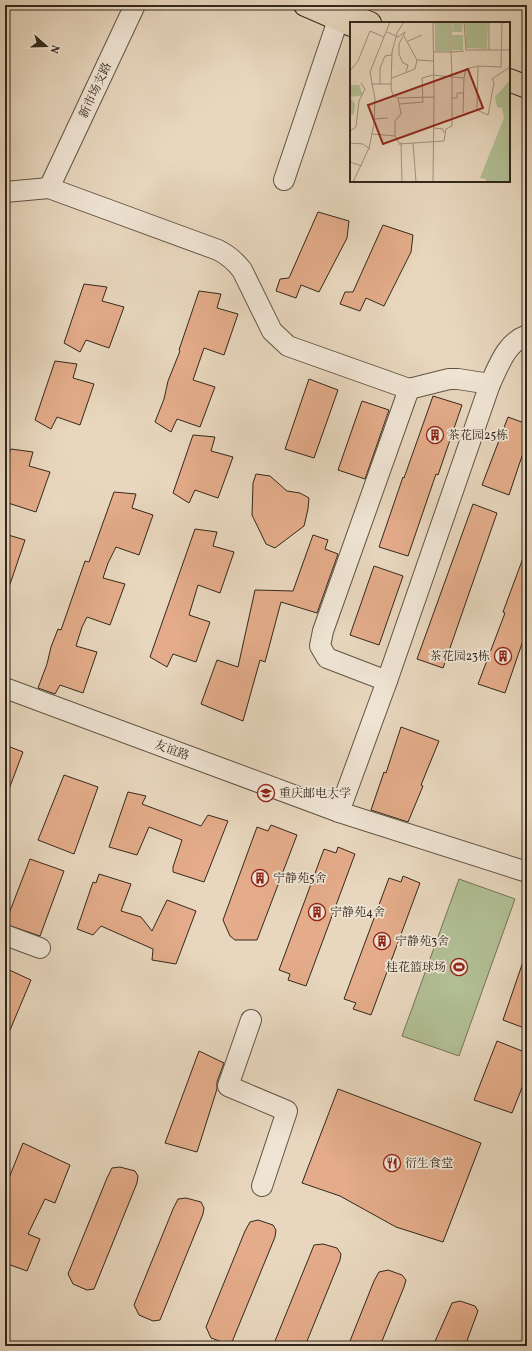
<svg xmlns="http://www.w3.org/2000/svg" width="532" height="1351" font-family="Vollkorn,'Noto Serif SC',serif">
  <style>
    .green { fill: #b2bf95; stroke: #727458 }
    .building { fill: #e4ac8a; stroke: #33281c }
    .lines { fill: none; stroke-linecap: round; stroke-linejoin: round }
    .minor-casing { stroke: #605444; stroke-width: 22 }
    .major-casing { stroke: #33281c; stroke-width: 24 }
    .minor { stroke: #f0e5d5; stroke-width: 20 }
    .major { stroke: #e8d7be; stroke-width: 22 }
    .labels { text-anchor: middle; stroke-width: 3.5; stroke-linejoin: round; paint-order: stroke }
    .street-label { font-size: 12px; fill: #33281c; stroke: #f0e5d5 }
    .poi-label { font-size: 12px; fill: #33281c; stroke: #f0e5d5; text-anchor: start }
    .inset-road { fill: none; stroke: #a0917d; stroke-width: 1 }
    .view { fill: #8f2418; fill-opacity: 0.15; stroke: #8f2418; stroke-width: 2 }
    .inset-edge { fill: none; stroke: #33281c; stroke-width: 2 }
  </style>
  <rect width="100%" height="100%" fill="#e8d7be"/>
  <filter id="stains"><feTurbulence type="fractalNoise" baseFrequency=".005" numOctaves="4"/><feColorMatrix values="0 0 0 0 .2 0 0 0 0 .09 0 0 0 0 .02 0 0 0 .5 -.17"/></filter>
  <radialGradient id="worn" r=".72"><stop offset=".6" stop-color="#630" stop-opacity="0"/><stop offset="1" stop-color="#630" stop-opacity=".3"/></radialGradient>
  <polygon class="green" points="459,879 515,899 459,1056 402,1036"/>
  <g class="building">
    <polygon points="318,212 349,221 347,238 319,292 301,285 296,298 276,291 280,279 289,278"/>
    <polygon points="383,225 413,235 411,252 384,306 366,298 360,311 340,304 345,292 353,292"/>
    <polygon points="84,284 107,287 102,301 124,307 109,348 86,340 80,352 64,343"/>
    <polygon points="199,291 221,294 217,308 238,314 224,355 204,348 193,380 215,387 200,427 177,419 171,432 155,422 164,399 168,381 180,351 179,350"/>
    <polygon points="55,361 77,364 73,378 94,384 80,425 57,417 51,429 35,420"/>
    <polygon points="309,379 338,390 314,458 285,449"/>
    <polygon points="433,396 462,405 438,475 436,474 408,556 379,547 403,477 404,478"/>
    <polygon points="362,401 389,410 365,479 338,470"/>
    <polygon points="508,417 527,424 527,441 509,495 482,485"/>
    <polygon points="193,435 215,437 211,451 233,457 218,498 195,490 189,503 173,493"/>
    <polygon points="11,449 33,452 29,466 50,472 36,512 5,502 5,463"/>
    <polygon points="256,474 270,476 287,491 300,493 309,498 308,509 304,526 275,548 266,544 252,515 253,483"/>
    <polygon points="114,492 136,494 132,508 153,515 139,555 116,547 108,563 103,578 125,584 110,625 87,617 82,627 76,646 97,652 83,693 60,685 55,694 38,688 47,664 51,647 58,629 61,630 85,561 89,562"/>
    <polygon points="473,504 497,513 443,668 417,659"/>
    <polygon points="195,529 217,532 213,546 234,552 220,593 198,585 189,615 210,622 196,662 173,654 167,667 150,657"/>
    <polygon points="5,534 25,540 7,593 5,592"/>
    <polygon points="313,535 328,540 325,549 338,554 317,613 281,602 265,662 260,660 243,721 201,704 217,660 238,667 255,590 293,591"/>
    <polygon points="526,550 527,550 527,629 505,693 478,684 505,613 503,612"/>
    <polygon points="374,566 403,576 379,645 350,635"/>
    <polygon points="401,727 439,741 421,785 423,786 408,822 371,810 384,772 386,773"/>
    <polygon points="5,745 23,752 6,797 5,797"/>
    <polygon points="64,775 98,787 74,854 38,840"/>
    <polygon points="128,792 146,796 142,804 201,826 208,815 228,821 204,882 173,872 173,867 182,840 149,827 137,855 109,847"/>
    <polygon points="271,825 297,835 257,940 235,940 230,936 223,920 257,827 268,831"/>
    <polygon points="338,847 355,854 306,986 288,980 290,974 279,970 324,849 336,853"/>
    <polygon points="30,859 64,871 40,936 5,924"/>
    <polygon points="99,874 131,884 121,911 141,917 152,931 167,900 196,911 176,964 152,960 153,949 101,926 93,935 77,929 93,882 96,883"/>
    <polygon points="403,876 420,883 371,1015 353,1009 356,1003 344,999 389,878 401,882"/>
    <polygon points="525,956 527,956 527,1029 503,1020"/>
    <polygon points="5,968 31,980 5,1042"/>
    <polygon points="497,1041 527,1053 527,1075 512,1113 474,1100"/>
    <polygon points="199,1051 224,1063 217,1082 217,1089 197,1152 165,1143"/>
    <polygon points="338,1089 481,1143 443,1242 396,1227 340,1196 302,1183"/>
    <polygon points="23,1143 70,1165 55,1203 45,1199 28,1234 40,1239 27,1271 5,1263 5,1188"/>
    <polygon points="120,1167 135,1171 138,1176 137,1183 94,1289 87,1290 73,1284 68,1274 107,1178 112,1168"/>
    <polygon points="186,1198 201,1202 204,1208 203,1214 160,1320 153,1321 139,1315 134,1305 173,1209 178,1199"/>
    <polygon points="258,1220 273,1225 276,1230 275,1237 232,1342 225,1343 211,1338 206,1327 245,1231 250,1222"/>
    <polygon points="323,1244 337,1248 341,1254 340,1260 305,1346 273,1346 310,1255 314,1245"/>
    <polygon points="388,1270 402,1275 406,1280 404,1287 380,1346 348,1346 374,1281 379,1272"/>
    <polygon points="460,1301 475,1306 478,1311 465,1346 433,1346 452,1303"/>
  </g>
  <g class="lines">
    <g class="minor-casing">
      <g id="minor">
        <polyline points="284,180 341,11"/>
        <polyline points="49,188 135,5"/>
        <path d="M5,192l44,-4 169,62c10,5 17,11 24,20l30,61 16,15 121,43 40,-10h9l32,5"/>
        <path d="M527,335c-21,8 -28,30 -37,49l-103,297 -48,131 188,60"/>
        <polyline points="387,681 327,658 320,646 323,631 409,389"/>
        <polyline points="5,688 339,812"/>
        <polyline points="5,935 40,948"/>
        <polyline points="251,1020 228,1086 287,1111 262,1186"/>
      </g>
    </g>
    <g class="major-casing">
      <g id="major">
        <polyline points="305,5 351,25"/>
        <polyline points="338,10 370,23"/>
        <polyline points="509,80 527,87"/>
      </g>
    </g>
    <use href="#minor" class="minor"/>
    <use href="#major" class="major"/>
  </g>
  <defs>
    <g id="building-ring" transform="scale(0.9)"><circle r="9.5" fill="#f0e5d5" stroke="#8f2418" stroke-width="1.5"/><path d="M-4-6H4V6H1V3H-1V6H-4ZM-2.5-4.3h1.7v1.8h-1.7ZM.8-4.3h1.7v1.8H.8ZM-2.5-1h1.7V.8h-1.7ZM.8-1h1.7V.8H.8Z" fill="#8f2418"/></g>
    <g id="university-ring" transform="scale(0.9)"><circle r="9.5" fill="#f0e5d5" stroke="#8f2418" stroke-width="1.5"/><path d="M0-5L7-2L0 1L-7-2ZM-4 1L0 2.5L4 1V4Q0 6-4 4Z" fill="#8f2418"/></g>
    <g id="stadium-ring" transform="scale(0.9)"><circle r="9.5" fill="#f0e5d5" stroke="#8f2418" stroke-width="1.5"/><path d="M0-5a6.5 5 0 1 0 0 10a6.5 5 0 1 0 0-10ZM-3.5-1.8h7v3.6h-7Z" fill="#8f2418"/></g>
    <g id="restaurant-ring" transform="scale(0.9)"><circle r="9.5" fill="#f0e5d5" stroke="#8f2418" stroke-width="1.5"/><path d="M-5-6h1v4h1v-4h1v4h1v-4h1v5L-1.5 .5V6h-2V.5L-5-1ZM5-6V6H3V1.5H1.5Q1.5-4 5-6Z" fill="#8f2418"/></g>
  </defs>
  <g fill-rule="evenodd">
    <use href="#building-ring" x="435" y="435"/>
    <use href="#building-ring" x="503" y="656"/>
    <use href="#university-ring" x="266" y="793"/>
    <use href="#building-ring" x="260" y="878"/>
    <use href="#building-ring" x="317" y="912"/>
    <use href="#building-ring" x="382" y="941"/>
    <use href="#stadium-ring" x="459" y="967"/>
    <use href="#restaurant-ring" x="392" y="1163"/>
  </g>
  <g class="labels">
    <g class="street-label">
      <text transform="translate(95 90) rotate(-65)" y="4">新市场支路</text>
      <text transform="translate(172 750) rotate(20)" y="4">友谊路</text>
    </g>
    <g class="poi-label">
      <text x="448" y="439">茶花园25栋</text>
      <text x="490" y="660" text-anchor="end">茶花园23栋</text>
      <text x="279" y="797">重庆邮电大学</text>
      <text x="273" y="882">宁静苑5舍</text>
      <text x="330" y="916">宁静苑4舍</text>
      <text x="395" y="945">宁静苑3舍</text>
      <text x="446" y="971" text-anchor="end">桂花篮球场</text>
      <text x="405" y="1167">衍生食堂</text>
    </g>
  </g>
  <g transform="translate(350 22)">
    <rect width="160" height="160" fill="#e8d7be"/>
    <path d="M85,0h15v29h-15zM103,0h10l-1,10h-10zM115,0h23l-1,27 -21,-1zM102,13h11v15h-11zM160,58v102h-25l1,-3 -6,-1 24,-60 -2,-10 -5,-1 -2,-10zM0,63h9l4,10 -13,2 5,7 -1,10 -4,1z" fill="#b2bf95"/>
    <path class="inset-road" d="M54,0l-7,11 -5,19 -1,36 2,8 5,2 36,-1 -1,-75M114,0l2,28h23v-28M152,0l-1,45 -23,-1 -1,44 11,5 6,-32 -2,-4 18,-12M37,10l11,5 7,-5 -6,12v10l4,9 5,2 -2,7M54,14l13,24 -2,9M58,19l14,-6M139,28h21M83,30h18v-30M67,38l16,1M0,49l8,-10 12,-30 14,6M42,56l23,-9M114,56l2,-9 12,-3M21,62h21M30,62v-16l5,-12 7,-1M48,76l3,16 -6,7v15l4,7M102,76h5v-5h7M50,82l23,-2 -1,-24 11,-3 19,2v49l-6,3 -2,12 -45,3 3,-1M113,91l1,-35 -12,-1 -1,-25 13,-1M24,97l14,-1M84,106l9,1 1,4M0,109l6,-4 3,-26 6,-12 -4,-6M22,112l23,2M0,121l13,1 7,5M63,121l3,39M51,122l1,38M0,140l12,4M3,160l16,-34 5,-24 1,-25 -5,-27 20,-50M83,160l1,-85"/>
    <path class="view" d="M118,47l15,39 -100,36 -15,-39z"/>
    <rect width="160" height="160" class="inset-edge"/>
  </g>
  <rect width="532" height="1351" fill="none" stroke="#e8d7be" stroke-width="20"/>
  <rect x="6" y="6" width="520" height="1339" fill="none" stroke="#33281c" stroke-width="2"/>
  <rect x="10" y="10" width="512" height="1331" fill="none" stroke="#33281c"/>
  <g transform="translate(46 46) rotate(110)" stroke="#f0e5d5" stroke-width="3" paint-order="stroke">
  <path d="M0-3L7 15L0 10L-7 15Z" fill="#33281c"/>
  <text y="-6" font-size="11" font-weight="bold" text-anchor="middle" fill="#33281c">N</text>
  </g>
  <rect width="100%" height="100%" filter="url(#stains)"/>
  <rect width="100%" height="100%" fill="url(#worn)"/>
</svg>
